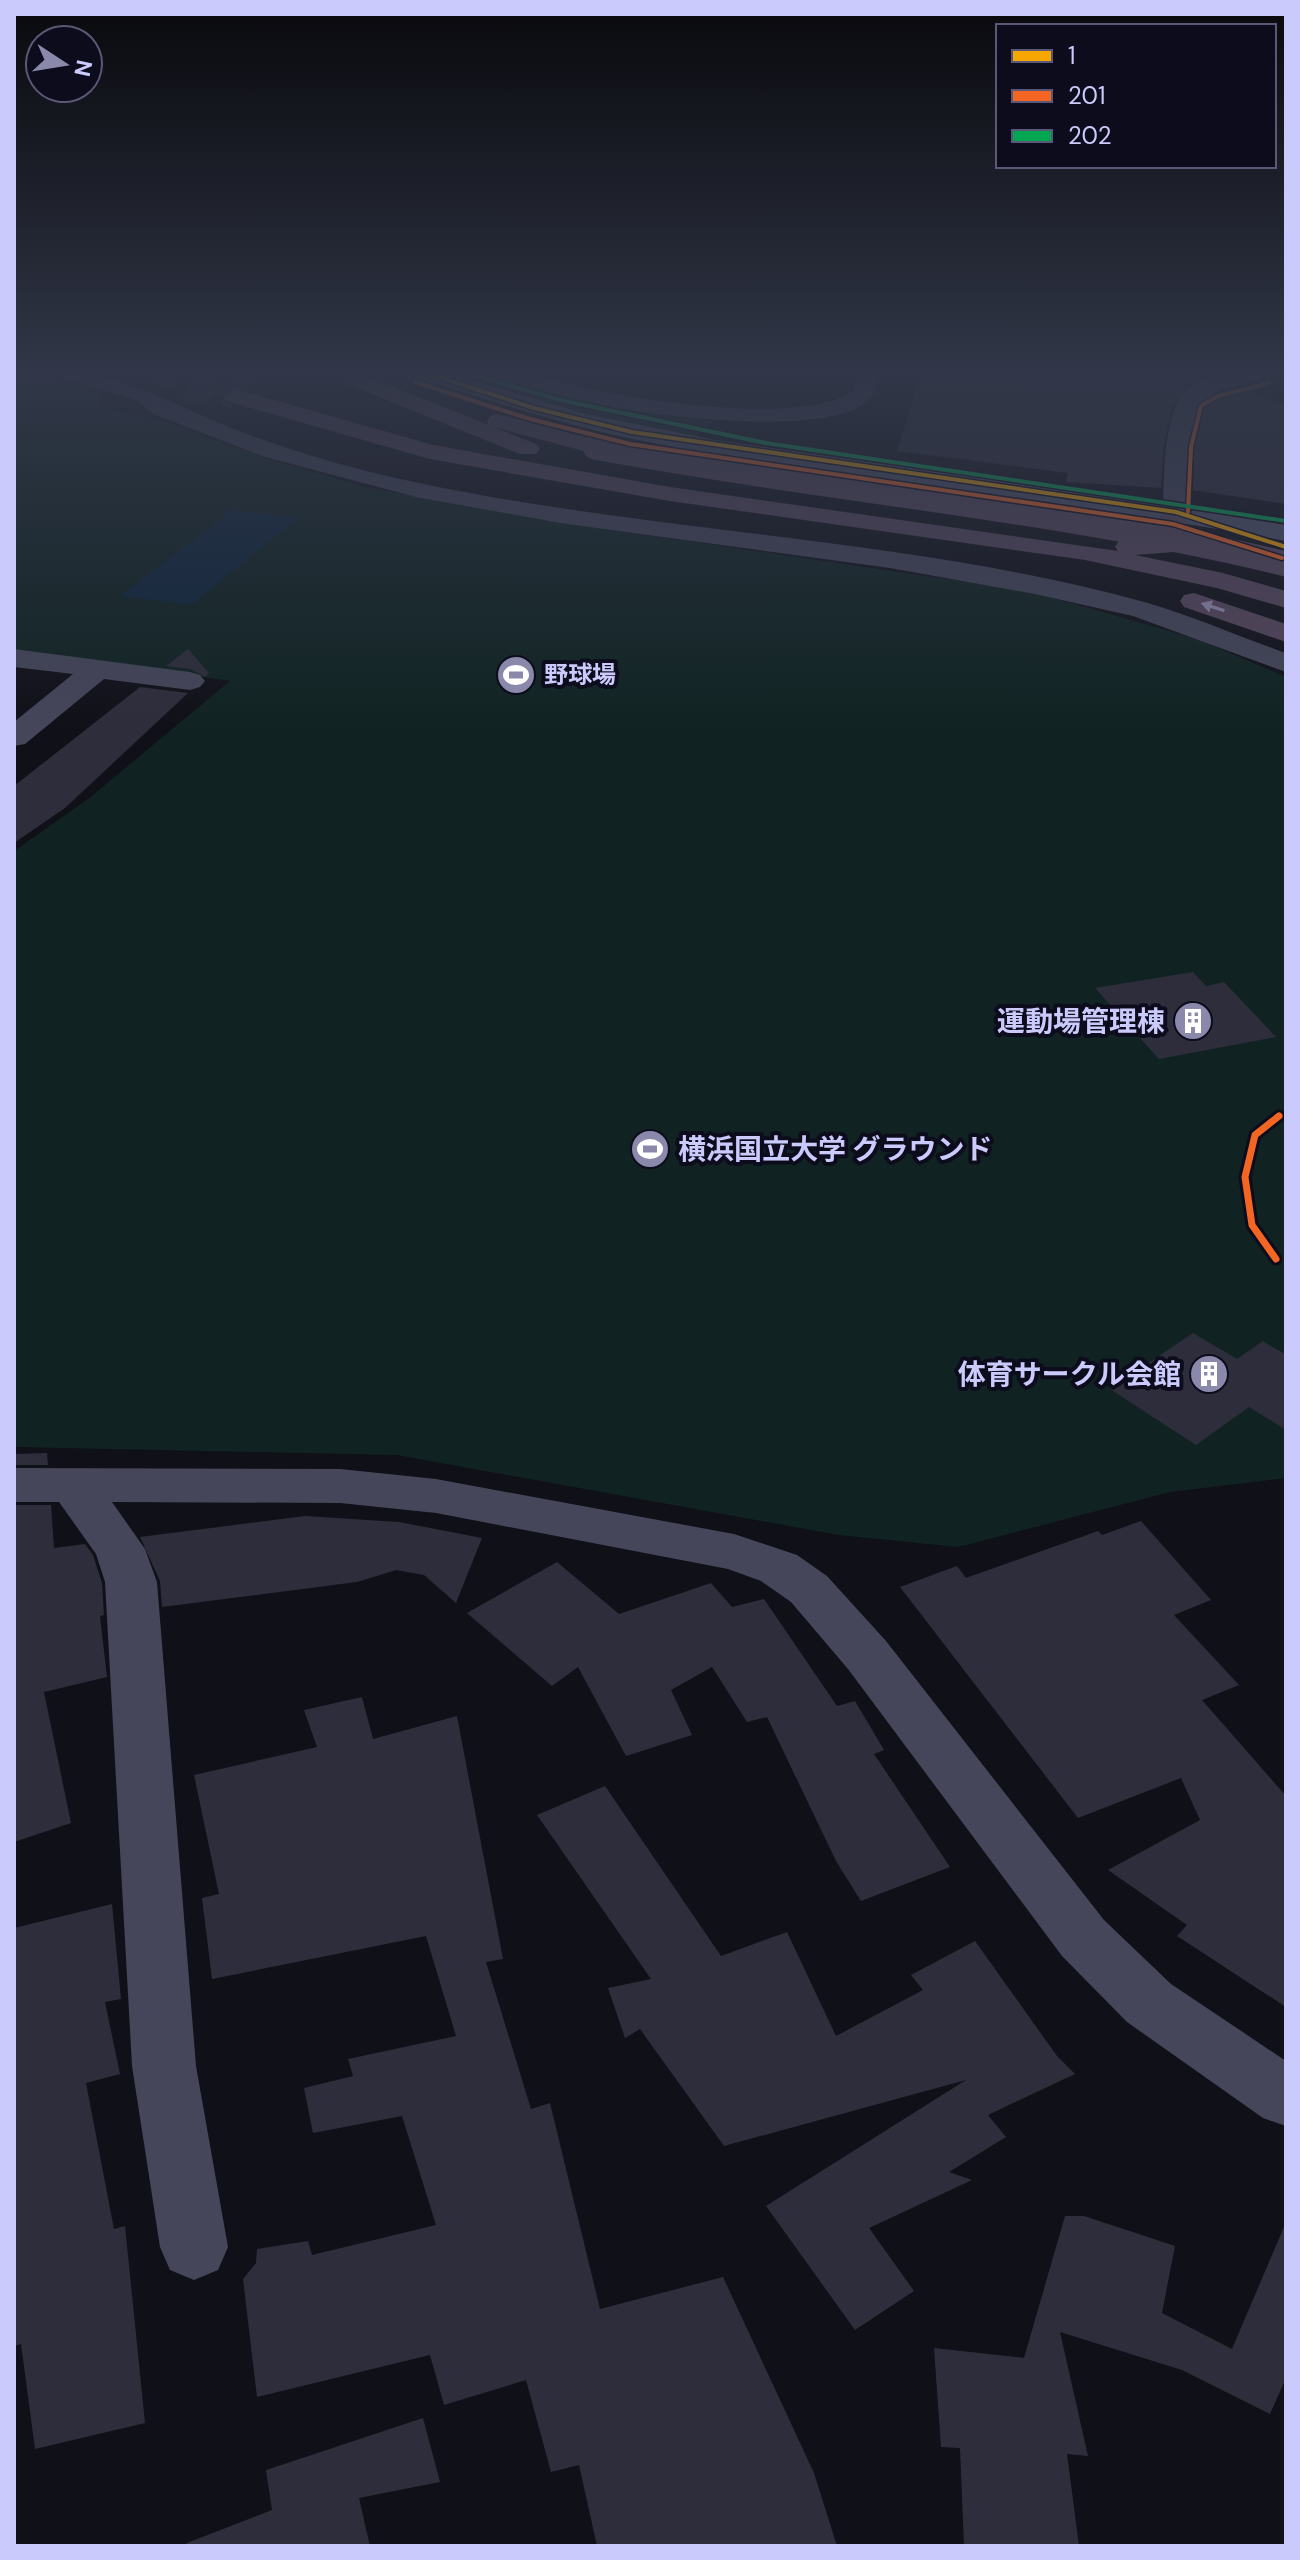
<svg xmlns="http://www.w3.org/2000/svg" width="1300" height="2560" font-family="'DM Sans','Noto Sans JP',sans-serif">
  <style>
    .green { fill: #102322 }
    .water { fill: #0e243b }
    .building { fill: #2e2d3b }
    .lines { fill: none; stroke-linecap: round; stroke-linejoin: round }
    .highway-tunnel { stroke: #2c2c3a; stroke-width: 25; stroke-dasharray: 25 12; stroke-linecap: butt }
    .street { fill: #454659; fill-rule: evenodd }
    .secondary { fill: #51536c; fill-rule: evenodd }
    .highway { fill: #57475d; fill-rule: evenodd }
    .highway-bridge { stroke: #57475d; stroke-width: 25 }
    .bus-1-casing { stroke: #0d0c1c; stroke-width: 7 }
    .bus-2-far1-casing { stroke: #0d0c1c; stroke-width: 7 }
    .bus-2-casing { stroke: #0d0c1c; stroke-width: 13 }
    .bus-3-casing { stroke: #0d0c1c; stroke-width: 7 }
    .bus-1 { stroke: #f7a600; stroke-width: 4 }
    .bus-2-far1 { stroke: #f26522; stroke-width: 4 }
    .bus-2 { stroke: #f26522; stroke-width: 7 }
    .bus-3 { stroke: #00a651; stroke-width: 4 }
    .oneway { fill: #978fb4 }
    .labels { text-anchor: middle; stroke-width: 8; stroke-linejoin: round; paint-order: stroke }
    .far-poi-label { font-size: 24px; font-weight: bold; fill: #cbcafc; stroke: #0d0c1c; text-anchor: start }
    .poi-label { font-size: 28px; font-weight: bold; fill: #cbcafc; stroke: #0d0c1c; text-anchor: end }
  </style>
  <rect width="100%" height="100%" fill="#101018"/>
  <g class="green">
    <polygon points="14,371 34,371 102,395 96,406 166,422 265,458 364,487 544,520 1029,591 1200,640 1286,677 1286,1478 1170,1492 958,1547 839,1535 397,1455 14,1447 14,851 88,799 230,681 14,649"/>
    <polygon points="256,371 293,371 197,404 175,398"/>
    <polygon points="448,371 490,371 723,415 695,436 604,419"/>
  </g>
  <polygon class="water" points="232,510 298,518 191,605 120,596"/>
  <g class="building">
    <polygon points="922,371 1193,371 1206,376 1189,384 1172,409 1164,444 1161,488 1066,482 1068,473 897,451"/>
    <polygon points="1239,388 1286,405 1286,504 1193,490 1194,446 1204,404 1223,392"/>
    <polygon points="188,649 209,673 205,677 191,669 166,666"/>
    <polygon points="140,687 188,693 65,808 14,843 14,786"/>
    <polygon points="1193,972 1206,986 1224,982 1276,1037 1159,1059 1095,988"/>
    <polygon points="1193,1333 1237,1359 1263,1341 1286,1355 1286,1430 1249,1407 1196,1445 1110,1389"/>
    <polygon points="47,1453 48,1465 14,1465 14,1454"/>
    <polygon points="14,1505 51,1505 54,1548 85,1544 93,1555 102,1583 104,1615 100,1616 107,1677 44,1692 71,1823 14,1842"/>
    <polygon points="305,1516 399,1522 482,1538 456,1603 424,1575 396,1570 357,1582 162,1607 160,1581 140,1537"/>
    <polygon points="1141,1521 1211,1600 1174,1615 1239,1685 1202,1700 1286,1796 1286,2007 1177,1936 1187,1925 1108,1870 1200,1820 1181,1778 1078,1818 900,1587 957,1566 966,1578 1098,1531 1102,1535"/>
    <polygon points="557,1562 619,1614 711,1583 732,1607 764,1599 837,1706 855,1701 884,1750 874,1754 950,1867 861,1901 836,1861 767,1717 747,1722 712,1667 671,1690 692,1735 626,1756 578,1667 552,1686 467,1613"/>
    <polygon points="362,1697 373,1739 457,1716 503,1959 486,1962 531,2109 550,2103 600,2309 723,2277 814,2473 837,2546 597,2546 579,2465 551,2472 526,2380 444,2405 430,2355 257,2397 243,2279 256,2263 257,2249 308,2241 312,2255 436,2225 402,2116 313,2133 304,2088 353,2076 348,2059 456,2036 426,1936 212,1979 202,1898 219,1894 194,1775 317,1747 304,1710"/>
    <polygon points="605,1786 721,1956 787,1932 836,2036 923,1990 911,1975 975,1941 1057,2056 1075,2074 988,2115 1006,2137 949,2172 972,2180 869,2228 914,2291 855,2330 766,2206 966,2080 724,2146 640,2029 625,2038 608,1988 651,1979 537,1815"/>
    <polygon points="112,1904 121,1999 105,2002 120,2074 86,2083 114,2229 125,2226 145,2423 35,2449 21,2344 14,2346 14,1928"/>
    <polygon points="1065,2216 1084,2216 1175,2246 1162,2313 1232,2349 1286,2222 1286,2378 1270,2414 1182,2370 1060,2332 1088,2456 1067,2454 1079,2546 964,2546 960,2448 941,2447 934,2348 1024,2358"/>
    <polygon points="423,2418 440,2482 359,2498 370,2546 187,2546 187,2543 272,2510 266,2470"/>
  </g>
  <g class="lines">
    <polyline class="highway-tunnel" points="154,371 235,396"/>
    <g class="street">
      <path d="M56,371c65,0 115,33 173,56 61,24 126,43 190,56 241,51 491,54 729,120 47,14 92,34 138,50v19l-153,-56 -98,-22 -145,-26 -330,-45 -144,-26 -154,-41 -108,-42 -18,-14 -77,-24z"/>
      <path d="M488,371c46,0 72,12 115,21 56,11 204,32 250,-1l5,-20h22c-2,11 -3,20 -11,28 -37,40 -214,17 -265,6 -38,-7 -75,-20 -113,-29z"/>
      <path d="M1239,371h38l-3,5 -52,13 -21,13 -10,44 -2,66 -4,5h-18l-4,-5c2,-33 -2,-104 28,-126 13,-9 33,-11 48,-15z"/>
      <polygon points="14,649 190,672 200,675 205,681 200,687 190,690 104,679 25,744 14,746 14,722 73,674 14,667"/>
      <polygon points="14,1468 340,1469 436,1479 734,1534 797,1555 827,1576 886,1641 1104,1920 1171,1984 1286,2061 1286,2126 1263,2118 1127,2022 1062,1956 848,1669 791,1602 761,1581 728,1569 436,1513 340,1503 112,1502 145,1549 157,1582 196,2066 228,2247 218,2270 194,2280 170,2270 160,2247 132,2066 105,1582 96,1554 59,1502 14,1502"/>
    </g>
    <path class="secondary" d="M408,371h34l144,43 129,26 408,58 163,27v16c-217,-40 -437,-58 -653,-102 -75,-16 -149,-40 -222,-63z"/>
    <g class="highway">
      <polygon points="353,371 489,425 487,421 490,416 498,414 603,442 607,447 595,454 494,427 536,444 540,449 536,454 520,454 345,383 342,378"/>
      <polygon points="235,389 433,445 670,487 1118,551 1115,547 1119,541 1155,538 1163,512 1176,504 1189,512 1174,552 1135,555 1223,573 1286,591 1286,608 1217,588 1085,560 670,501 430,459 227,401 224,396"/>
      <polygon points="1194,593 1286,624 1286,642 1184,607 1180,601 1184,595"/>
    </g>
    <path class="highway-bridge" d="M595,447c230,43 463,61 691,117"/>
    <g class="bus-1-casing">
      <polyline id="bus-1" points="420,371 534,408 632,432 1176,512 1286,547"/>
    </g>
    <g class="bus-2-far1-casing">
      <g id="bus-2-far1">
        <polyline points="415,382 530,419 630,444 1173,524 1282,558"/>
        <polyline points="1188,512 1191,447 1201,406 1218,396 1269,383"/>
      </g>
    </g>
    <g class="bus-2-casing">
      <polyline id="bus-2" points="1276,1259 1252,1225 1245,1177 1255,1135 1279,1116"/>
    </g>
    <g class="bus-3-casing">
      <polyline id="bus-3" points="459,371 560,400 766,443 1286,521"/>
    </g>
    <use href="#bus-1" class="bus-1"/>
    <use href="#bus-2-far1" class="bus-2-far1"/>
    <use href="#bus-2" class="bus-2"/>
    <use href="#bus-3" class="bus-3"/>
  </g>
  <defs><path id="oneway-solid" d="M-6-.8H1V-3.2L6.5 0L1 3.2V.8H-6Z" transform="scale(2)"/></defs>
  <use class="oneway" href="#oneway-solid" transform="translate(1213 607) rotate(-162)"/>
  <linearGradient id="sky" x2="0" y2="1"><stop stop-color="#09090d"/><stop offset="0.51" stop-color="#313748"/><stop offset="1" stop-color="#313748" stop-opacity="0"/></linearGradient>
  <rect width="1300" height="730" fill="url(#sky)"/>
  <defs>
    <g id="stadium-disc" transform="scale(2)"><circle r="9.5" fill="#8a89ac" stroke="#0d0c1c"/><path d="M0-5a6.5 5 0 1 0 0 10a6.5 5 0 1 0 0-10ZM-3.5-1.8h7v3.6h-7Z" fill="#fff"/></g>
    <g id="building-disc" transform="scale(2)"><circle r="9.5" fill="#8a89ac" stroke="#0d0c1c"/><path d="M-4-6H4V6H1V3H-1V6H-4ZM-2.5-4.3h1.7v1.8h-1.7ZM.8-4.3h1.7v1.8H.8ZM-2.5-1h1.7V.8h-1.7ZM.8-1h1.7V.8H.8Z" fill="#fff"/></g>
  </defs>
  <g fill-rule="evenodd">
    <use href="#stadium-disc" x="516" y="675"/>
    <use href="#building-disc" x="1193" y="1021"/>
    <use href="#stadium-disc" x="650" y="1149"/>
    <use href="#building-disc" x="1209" y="1374"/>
  </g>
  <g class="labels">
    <g class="far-poi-label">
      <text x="544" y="683">野球場</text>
    </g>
    <g class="poi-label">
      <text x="1165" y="1031">運動場管理棟</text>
      <text x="678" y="1159" text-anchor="start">横浜国立大学 グラウンド</text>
      <text x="1181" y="1384">体育サークル会館</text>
    </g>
  </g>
  <rect width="1300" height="2560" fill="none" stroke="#cbcafc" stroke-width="32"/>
  <rect x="996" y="24" width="280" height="144" fill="#0d0c1c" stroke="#595876" stroke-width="2"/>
  <rect x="1012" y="50" width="40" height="12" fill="#f7a600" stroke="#595876" stroke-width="2"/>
  <text x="1068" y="64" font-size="24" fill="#cbcafc">1</text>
  <rect x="1012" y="90" width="40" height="12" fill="#f26522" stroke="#595876" stroke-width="2"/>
  <text x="1068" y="104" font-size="24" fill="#cbcafc">201</text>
  <rect x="1012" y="130" width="40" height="12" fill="#00a651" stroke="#595876" stroke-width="2"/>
  <text x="1068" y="144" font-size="24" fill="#cbcafc">202</text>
  <g transform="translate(64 64) rotate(102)"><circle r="38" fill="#0d0c1c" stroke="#595876" stroke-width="2"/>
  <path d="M0-6L14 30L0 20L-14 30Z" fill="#8a89ac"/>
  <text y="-12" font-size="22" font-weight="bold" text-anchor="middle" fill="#cbcafc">N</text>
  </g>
</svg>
